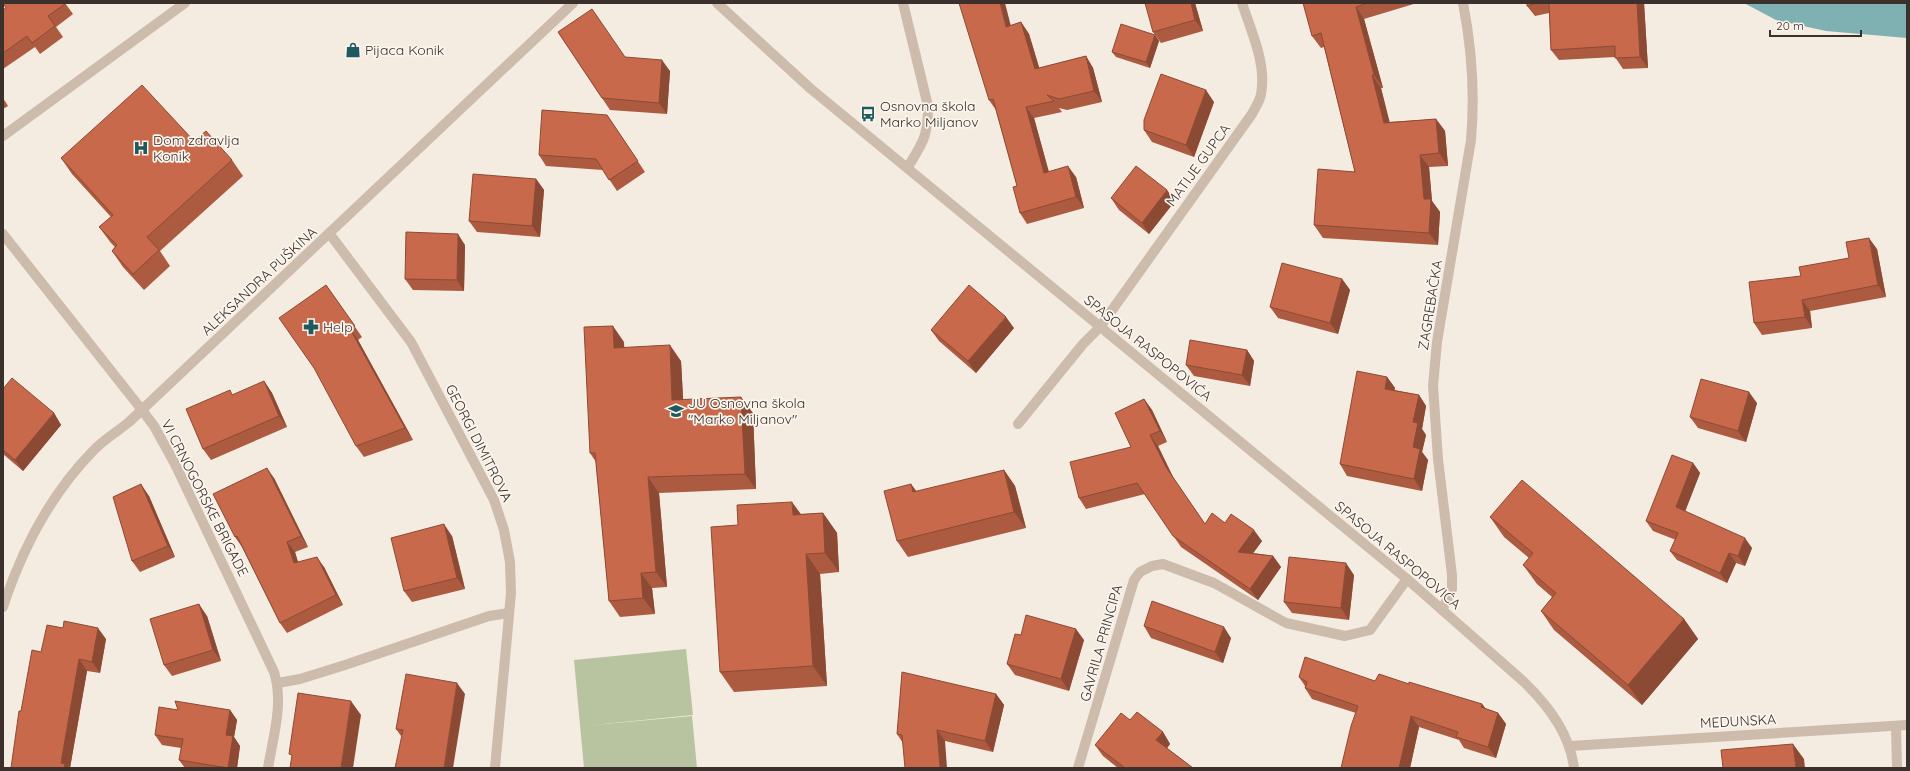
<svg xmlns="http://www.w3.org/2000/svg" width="1910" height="771" font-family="Quicksand,sans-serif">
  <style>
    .green { fill: #b8c4a0 }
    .water { fill: #7fb0b2 }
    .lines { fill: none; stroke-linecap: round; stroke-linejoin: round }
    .lane { stroke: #cdbbac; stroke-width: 10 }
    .street { stroke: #cdbbac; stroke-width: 10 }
    .wall { fill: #ac5a40 }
    .shaded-wall { fill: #8c4a34 }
    .building { fill: #c8694b; stroke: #8c4a34 }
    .labels { text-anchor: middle; stroke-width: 3.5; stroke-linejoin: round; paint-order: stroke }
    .poi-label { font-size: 14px; fill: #3b302b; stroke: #fbf5ee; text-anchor: start }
    .street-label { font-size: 14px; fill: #3b302b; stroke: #fbf5ee }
  </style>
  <rect width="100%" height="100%" fill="#f4ebe1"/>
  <polygon class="green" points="686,649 693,715 583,726 692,716 697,768 584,768 574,660"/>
  <polygon class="water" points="1744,3 1907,3 1907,38 1826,31 1776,20"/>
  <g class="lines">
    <polyline class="lane" points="1018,424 1083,344 1100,327"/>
    <g class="street">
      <path d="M717,3l94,86 596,490 117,103c24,23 46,52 50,86"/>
      <path d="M903,3l25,103c0,31 -5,36 -20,61"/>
      <polyline points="3,136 185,3"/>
      <polyline points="329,233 411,342 494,500 504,530 510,562 511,593 495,768"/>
      <path d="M3,234l139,176 12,16 21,38 99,208c10,31 -1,65 -6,96"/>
      <path d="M1100,327l152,-213c3,-6 8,-13 9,-20 6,-30 -10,-63 -19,-91"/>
      <path d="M3,607c19,-58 47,-112 90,-156 10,-11 24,-19 36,-29l444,-419"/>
      <path d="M1442,610l10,-21v-14l-14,-116 -5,-73 4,-44 34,-202c4,-46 1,-91 -8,-137"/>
      <polyline points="278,683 300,679 345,665 489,616 509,613"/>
      <polyline points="1896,726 1897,768"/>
      <polyline points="1570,746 1907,725"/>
      <polyline points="1078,768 1134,580 1140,572 1152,566 1163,564 1214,583 1286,623 1345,636 1370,630 1407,579"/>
    </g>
  </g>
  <g class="wall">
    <polygon points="65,3 73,14 56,27 63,37 40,54 35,47 3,69 3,10 6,8"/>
    <polygon points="1195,3 1203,31 1161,43 1153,32"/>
    <polygon points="1303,3 1417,3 1364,19 1383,88 1381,88 1389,122 1436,119 1445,131 1448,166 1429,167 1432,201 1440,212 1438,245 1323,238 1314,225 1355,172 1324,47 1321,48 1312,36"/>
    <polygon points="1527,3 1644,3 1648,68 1623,69 1615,57 1559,60 1551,50 1549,13 1535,16 1527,6"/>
    <polygon points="1021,22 1029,34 1039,68 1086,56 1093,68 1102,102 1067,110 1059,108 1062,112 1034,118 1049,172 1076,177 1084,208 1027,224 1020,213 1017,186 996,110 989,100 1011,26"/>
    <polygon points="558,32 625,57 670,71 667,114 610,110"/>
    <polygon points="1155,35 1159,41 1150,68 1116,57 1112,52"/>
    <polygon points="3,98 8,106 3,109"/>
    <polygon points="1214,102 1194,157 1152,142 1144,130"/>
    <polygon points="607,115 645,172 617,191 603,170 546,166 539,155"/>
    <polygon points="194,141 232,160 243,176 160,251 170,266 144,290 123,267 112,251 115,247 111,243 99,227 111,217 72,174 61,158"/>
    <polygon points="536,179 544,190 540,237 477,232 469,221"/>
    <polygon points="1111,198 1175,201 1149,234 1119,210"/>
    <polygon points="465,245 464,291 413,290 405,279"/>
    <polygon points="1877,249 1886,297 1810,311 1812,328 1762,335 1754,323 1801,276 1849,258"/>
    <polygon points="1342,279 1350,290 1338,334 1278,318 1270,307"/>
    <polygon points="326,285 362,337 358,340 413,440 364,457 356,446"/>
    <polygon points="1014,328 976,373 939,341 931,330"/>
    <polygon points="624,342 624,347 681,361 683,399 753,413 756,489 659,493 667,587 652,588 655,614 620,617 609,601 596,462 590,453"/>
    <polygon points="1247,350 1254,361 1250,386 1194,376 1186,365"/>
    <polygon points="1387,377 1395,388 1394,390 1419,395 1426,406 1422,429 1426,435 1422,452 1428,460 1422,491 1347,476 1340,464"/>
    <polygon points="264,381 272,393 287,427 211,460 203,449 234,395"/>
    <polygon points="3,389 54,413 61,425 23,471 3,454"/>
    <polygon points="1144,399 1152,410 1167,442 1158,446 1174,479 1205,524 1225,523 1262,541 1253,553 1273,556 1281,567 1258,600 1181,547 1145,494 1086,509 1079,498 1131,447"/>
    <polygon points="1757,403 1746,442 1698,428 1690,417"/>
    <polygon points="1693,463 1700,473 1685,511 1752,548 1745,566 1736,563 1727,583 1677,560 1670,551 1676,540 1653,531 1646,521"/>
    <polygon points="1004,470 1015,486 1026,528 908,557 897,541 911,484 917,492"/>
    <polygon points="274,478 308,547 295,552 298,562 324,567 343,605 287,633 280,623 242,547 235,537"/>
    <polygon points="149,496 175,557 140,572 132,561"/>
    <polygon points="823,513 837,533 839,572 820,574 827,686 734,692 720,672 738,525 801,514"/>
    <polygon points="1490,517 1684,619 1698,639 1642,705 1554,630 1541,611 1552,597 1537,584 1523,565 1529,558 1504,537"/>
    <polygon points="452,536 465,589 412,602 404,591"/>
    <polygon points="1354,575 1349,620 1292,613 1284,602"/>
    <polygon points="207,616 221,661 172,676 164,665"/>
    <polygon points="1144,626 1231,638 1223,663 1151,638"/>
    <polygon points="63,628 106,639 100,673 87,671 70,768 11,768 21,711 41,652"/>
    <polygon points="1021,635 1084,640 1069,691 1015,675 1007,664"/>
    <polygon points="1299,677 1375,681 1409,684 1482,704 1486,709 1498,713 1506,724 1496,758 1464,748 1459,740 1419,727 1410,768 1341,768 1356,713 1312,699 1305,688 1305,686"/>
    <polygon points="465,694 401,736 396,729"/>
    <polygon points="996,694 1004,705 993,752 945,741 903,743 897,734"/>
    <polygon points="178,710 230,710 237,720 234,737 240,746 237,768 185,768 179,760 181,748 162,745 155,735"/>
    <polygon points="1130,720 1163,732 1170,744 1167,748 1193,768 1118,768 1103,756 1095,745"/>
  </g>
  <g class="shaded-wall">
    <polygon points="1000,3 1005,3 1014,38 1006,27"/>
    <polygon points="1191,3 1195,3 1203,31 1195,20"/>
    <polygon points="1637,3 1644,3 1648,68 1640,57"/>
    <polygon points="1356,7 1364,19 1383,88 1374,75"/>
    <polygon points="1021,22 1029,34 1043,80 1035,69"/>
    <polygon points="1155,35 1159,41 1150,68 1146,62"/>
    <polygon points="1086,56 1093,68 1102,102 1094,91"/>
    <polygon points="662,60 670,71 667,114 659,103"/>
    <polygon points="1372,75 1381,88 1393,135 1384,123"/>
    <polygon points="1206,90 1214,102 1194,157 1186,145"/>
    <polygon points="1026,107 1034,118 1052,184 1044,173"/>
    <polygon points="1436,119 1445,131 1448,166 1439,153"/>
    <polygon points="1420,155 1429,167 1432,201 1440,212 1438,245 1429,233 1424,199"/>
    <polygon points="1068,166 1076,177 1084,208 1076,197"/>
    <polygon points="536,179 544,190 540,237 532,226"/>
    <polygon points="1167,190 1175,201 1149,234 1142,223"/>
    <polygon points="458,234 465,245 464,291 457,280"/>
    <polygon points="1869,238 1877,249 1886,297 1878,285"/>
    <polygon points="1342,279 1350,290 1338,334 1330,323"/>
    <polygon points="1802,300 1810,311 1812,328 1805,317"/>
    <polygon points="1006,317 1014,328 976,373 968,361"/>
    <polygon points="613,326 624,342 625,363 614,348"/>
    <polygon points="350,329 358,340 413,440 405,428"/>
    <polygon points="670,345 681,361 684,415 672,400"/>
    <polygon points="1247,350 1254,361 1250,386 1242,375"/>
    <polygon points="1387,377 1395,388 1392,400 1385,389"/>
    <polygon points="264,381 272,393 287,427 279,416"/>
    <polygon points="1749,392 1757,403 1746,442 1738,431"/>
    <polygon points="1419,395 1426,406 1422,429 1426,435 1422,452 1428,460 1422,491 1414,479 1413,447 1413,422"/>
    <polygon points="741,397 753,413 756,489 745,474"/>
    <polygon points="1144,399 1152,410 1167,442 1160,431"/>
    <polygon points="54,413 61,425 23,471 15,460"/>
    <polygon points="1150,435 1158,446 1174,479 1166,467"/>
    <polygon points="1693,463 1700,473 1683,517 1676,507"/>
    <polygon points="267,468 274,478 308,547 301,536"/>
    <polygon points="1004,470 1015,486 1026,528 1014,512"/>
    <polygon points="648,477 659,493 667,587 656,572"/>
    <polygon points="141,484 149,496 175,557 168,546"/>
    <polygon points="911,484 922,500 913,492"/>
    <polygon points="792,502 806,521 793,515"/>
    <polygon points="823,513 837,533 839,572 825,553"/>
    <polygon points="444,524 452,536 465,589 457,578"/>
    <polygon points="1254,530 1262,541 1246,563 1238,552"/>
    <polygon points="1745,538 1752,548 1745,566 1738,556"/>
    <polygon points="287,542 295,552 301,573 294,563"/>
    <polygon points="1729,553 1736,563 1727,583 1720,573"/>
    <polygon points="806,554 820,574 827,686 813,666"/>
    <polygon points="1273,556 1281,567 1258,600 1250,589"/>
    <polygon points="317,557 324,567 343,605 336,595"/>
    <polygon points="1346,563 1354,575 1349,620 1341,608"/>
    <polygon points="641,573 652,588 655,614 643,598"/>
    <polygon points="199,604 207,616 221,661 213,650"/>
    <polygon points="1684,619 1698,639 1642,705 1628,685"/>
    <polygon points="1224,627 1231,638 1223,663 1215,652"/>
    <polygon points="98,628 106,639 100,673 92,662"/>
    <polygon points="1076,629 1084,640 1069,691 1061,679"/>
    <polygon points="79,659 87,671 70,768 64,768 61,763"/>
    <polygon points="457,683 465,694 453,768 444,768"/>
    <polygon points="996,694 1004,705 993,752 985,741"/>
    <polygon points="351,701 361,715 353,768 341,768"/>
    <polygon points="1482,704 1490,715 1481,707"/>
    <polygon points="230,710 237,720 234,737 240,746 237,768 228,768 226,735"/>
    <polygon points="1498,713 1506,724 1496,758 1488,747"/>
    <polygon points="1411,716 1419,727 1410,768 1399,768"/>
    <polygon points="937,730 945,741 947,768 940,768"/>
    <polygon points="1163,732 1170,744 1164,752 1156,740"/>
    <polygon points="1793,744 1804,759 1805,768 1796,768"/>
  </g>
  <g class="building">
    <polygon points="3,3 65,3 65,4 48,16 55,26 32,43 27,36 3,53 3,10 6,8"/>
    <polygon points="959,3 1000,3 1006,27 1021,22 1035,69 1086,56 1094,91 1059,99 1047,95 1054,101 1026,107 1044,173 1068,166 1076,197 1020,213 1013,187 1017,186 993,99 989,100"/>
    <polygon points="1145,3 1191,3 1195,20 1153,32"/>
    <polygon points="1303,3 1368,3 1356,7 1374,75 1372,75 1384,123 1436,119 1439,153 1420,155 1424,199 1431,199 1429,233 1314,225 1318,169 1355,172 1321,33 1312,36"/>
    <polygon points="1527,3 1537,3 1527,6"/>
    <polygon points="1549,3 1637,3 1640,57 1615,58 1615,46 1551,50"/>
    <polygon points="592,9 625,57 662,60 659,103 602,98 558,32"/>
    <polygon points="1121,24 1155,35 1146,62 1112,52"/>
    <polygon points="1161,74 1206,90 1186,145 1144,130 1144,120"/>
    <polygon points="142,85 194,141 206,131 232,160 147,237 159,250 133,274 112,251 117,245 99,227 113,215 61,158"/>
    <polygon points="542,110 607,115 638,161 609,180 596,159 539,155"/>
    <polygon points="1136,166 1167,190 1142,223 1111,198"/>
    <polygon points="473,174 536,179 532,226 469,221"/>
    <polygon points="406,232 458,234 457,280 405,279"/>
    <polygon points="1869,238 1878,285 1802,300 1805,317 1754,323 1749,282 1801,276 1799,267 1849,258 1846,242"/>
    <polygon points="1282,263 1342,279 1330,323 1270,307"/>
    <polygon points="326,285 355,326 350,329 405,428 356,446 314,368 279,318"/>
    <polygon points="969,285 1006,317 968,361 931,330"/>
    <polygon points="613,326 614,348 670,345 672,400 741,397 745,474 648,477 656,572 641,573 643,598 609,601 595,453 590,453 584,327"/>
    <polygon points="1190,340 1247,350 1242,375 1186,365"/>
    <polygon points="1357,371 1387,377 1385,389 1419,395 1413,422 1418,423 1413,447 1420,449 1414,479 1340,464"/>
    <polygon points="12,378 54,413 15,460 3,450 3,389"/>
    <polygon points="1701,379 1749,392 1738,431 1690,417"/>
    <polygon points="264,381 279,416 203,449 186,409 230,390 232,395"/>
    <polygon points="1144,399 1160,431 1150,435 1166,467 1205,524 1212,513 1225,523 1231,514 1254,530 1238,552 1273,556 1250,589 1173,536 1137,483 1079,498 1070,462 1131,447 1115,413"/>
    <polygon points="1672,455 1693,463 1676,507 1745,538 1738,556 1729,553 1720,573 1670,551 1678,533 1646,521"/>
    <polygon points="267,468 301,536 287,542 294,563 317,557 336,595 280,623 237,536 235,537 213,494"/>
    <polygon points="1004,470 1014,512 897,541 884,491 911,484 913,492"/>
    <polygon points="1522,480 1684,619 1628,685 1541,611 1556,593 1523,565 1533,553 1490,517"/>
    <polygon points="141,484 168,546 132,561 113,497"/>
    <polygon points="792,502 793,515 823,513 825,553 806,554 813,666 720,672 711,527 738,525 737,505"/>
    <polygon points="444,524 457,578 404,591 391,538"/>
    <polygon points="1289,557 1346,563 1341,608 1284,602"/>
    <polygon points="1152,601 1224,627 1215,652 1144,626"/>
    <polygon points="199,604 213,650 164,665 150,619"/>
    <polygon points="1026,615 1076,629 1061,679 1007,664 1015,634 1021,635"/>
    <polygon points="64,621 98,628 92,662 79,659 61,763 65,764 64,768 11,768 19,711 21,711 32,650 41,652 47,625 63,628"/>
    <polygon points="1305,657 1375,681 1379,674 1409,684 1409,682 1482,704 1481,707 1498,713 1488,747 1456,737 1458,732 1411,716 1399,768 1341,768 1351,726 1358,706 1305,688 1307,682 1299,677"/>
    <polygon points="902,672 996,694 985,741 937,730 940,768 905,768 902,735 897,734"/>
    <polygon points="406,674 457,683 444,768 395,768 403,730 396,729"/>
    <polygon points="298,693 351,701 341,768 290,768 292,755 289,754"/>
    <polygon points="175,701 230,710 226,735 233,736 228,768 179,760 183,739 155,735 159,707 178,710"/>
    <polygon points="1137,712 1163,732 1156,740 1193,768 1125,768 1095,745 1121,713 1130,720"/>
    <polygon points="1793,744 1796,768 1723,768 1721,750"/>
  </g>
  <defs>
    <g id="shop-bare" transform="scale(1.2)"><path d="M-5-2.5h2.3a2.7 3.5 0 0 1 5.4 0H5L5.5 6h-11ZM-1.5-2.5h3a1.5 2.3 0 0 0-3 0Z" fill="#1f5a5e" stroke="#fbf5ee" stroke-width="2.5" paint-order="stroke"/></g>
    <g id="bus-bare" transform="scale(1.2)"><path d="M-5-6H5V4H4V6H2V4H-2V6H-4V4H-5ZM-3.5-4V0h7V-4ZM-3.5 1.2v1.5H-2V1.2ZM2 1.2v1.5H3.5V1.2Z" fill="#1f5a5e" stroke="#fbf5ee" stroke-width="2.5" paint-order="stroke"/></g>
    <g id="hospital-bare" transform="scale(1.2)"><path d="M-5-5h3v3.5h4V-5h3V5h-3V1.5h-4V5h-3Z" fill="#1f5a5e" stroke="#fbf5ee" stroke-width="2.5" paint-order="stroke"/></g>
    <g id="pharmacy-bare" transform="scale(1.2)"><path d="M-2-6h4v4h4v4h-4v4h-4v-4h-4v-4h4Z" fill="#1f5a5e" stroke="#fbf5ee" stroke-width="2.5" paint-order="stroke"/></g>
    <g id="school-bare" transform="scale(1.2)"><path d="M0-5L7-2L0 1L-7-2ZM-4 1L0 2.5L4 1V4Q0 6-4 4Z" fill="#1f5a5e" stroke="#fbf5ee" stroke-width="2.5" paint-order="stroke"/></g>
  </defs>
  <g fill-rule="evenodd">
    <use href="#shop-bare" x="353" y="50"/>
    <use href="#bus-bare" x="868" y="114"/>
    <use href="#hospital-bare" x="141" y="148"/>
    <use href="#pharmacy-bare" x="311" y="327"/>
    <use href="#school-bare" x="676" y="411"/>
  </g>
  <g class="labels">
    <g class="poi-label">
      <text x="365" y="55">Pijaca Konik</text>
      <text x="880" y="111">Osnovna škola<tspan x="880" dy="16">Marko Miljanov</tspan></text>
      <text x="153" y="145">Dom zdravlja<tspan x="153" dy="16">Konik</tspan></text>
      <text x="323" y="332">Help</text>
      <text x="688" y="408">JU Osnovna škola<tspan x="688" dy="16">"Marko Miljanov"</tspan></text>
    </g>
    <g class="street-label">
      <text transform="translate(1198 165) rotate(-54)" y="5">MATIJE GUPCA</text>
      <text transform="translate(259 281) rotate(-43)" y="5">ALEKSANDRA PUŠKINA</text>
      <text transform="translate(1430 305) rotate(-81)" y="5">ZAGREBAČKA</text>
      <text transform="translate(1148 348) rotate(39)" y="5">SPASOJA RASPOPOVIĆA</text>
      <text transform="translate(479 443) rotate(63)" y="5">GEORGI DIMITROVA</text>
      <text transform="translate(205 498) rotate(63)" y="5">VI CRNOGORSKE BRIGADE</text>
      <text transform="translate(1398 555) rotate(40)" y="5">SPASOJA RASPOPOVIĆA</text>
      <text transform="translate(1101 643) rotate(-74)" y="5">GAVRILA PRINCIPA</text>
      <text transform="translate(1738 721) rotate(-3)" y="5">MEDUNSKA</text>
    </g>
  </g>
  <rect width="1910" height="771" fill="none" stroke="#3b302b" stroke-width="8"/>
  <path d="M1770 30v6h91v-6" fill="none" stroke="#3b302b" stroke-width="2"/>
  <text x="1776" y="30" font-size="12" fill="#3b302b" stroke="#fbf5ee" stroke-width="3" paint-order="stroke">20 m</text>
</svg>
